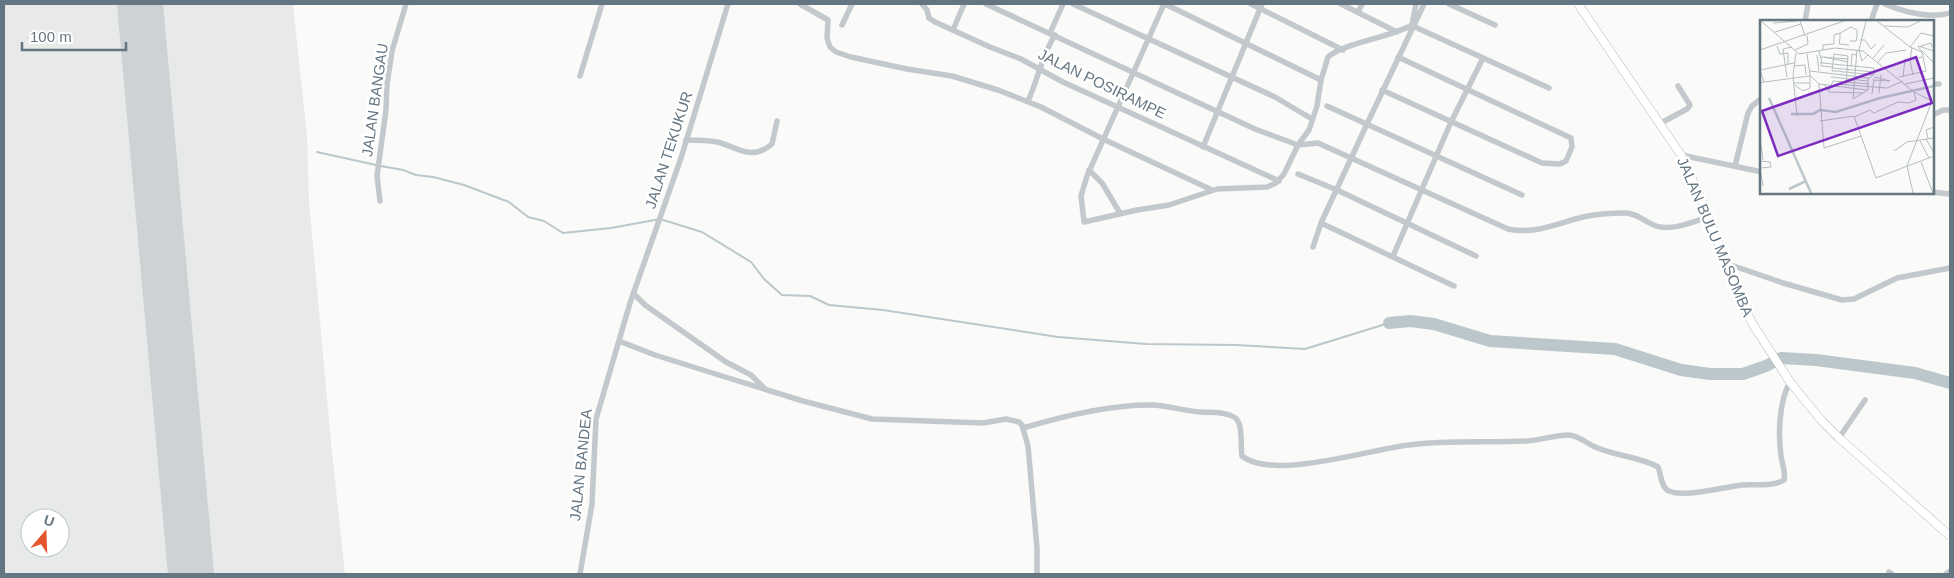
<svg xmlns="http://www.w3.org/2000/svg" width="1954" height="578" font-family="Arial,sans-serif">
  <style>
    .built { fill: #e8e9e9; fill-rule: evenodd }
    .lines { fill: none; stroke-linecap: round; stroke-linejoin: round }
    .stream { stroke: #bbc7cb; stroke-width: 2 }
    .river { stroke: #bbc7cb; stroke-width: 12 }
    .runway { stroke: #ced2d4; stroke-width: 46 }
    .secondary-casing { stroke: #b3babf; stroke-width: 9 }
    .street { stroke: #c3c8cc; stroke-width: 5.5 }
    .secondary { stroke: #fff; stroke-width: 8 }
    .labels { text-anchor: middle; stroke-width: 5; stroke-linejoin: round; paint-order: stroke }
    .street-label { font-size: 15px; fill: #657683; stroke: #fff }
    .inset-river { fill: none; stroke: #bbc7cb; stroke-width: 2.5 }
    .inset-road { fill: none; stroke: #b5bdc2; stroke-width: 1 }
    .view { fill: #7b2cbf; fill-opacity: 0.15; stroke: #7b2cbf; stroke-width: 2.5 }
    .inset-edge { fill: none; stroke: #657683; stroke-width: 2.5 }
  </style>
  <rect width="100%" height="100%" fill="#fafaf8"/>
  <path class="built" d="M4,4h289l14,133 2,64 22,241 14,132h-341zM30,518h30v30h-30z"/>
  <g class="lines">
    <g class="stream">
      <polyline points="317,152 376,165"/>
      <polyline points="381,166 403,170 416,175 433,177 464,185 509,202 528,217 544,221 563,233 611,228 660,219 702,232 751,262 764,279 782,295 810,296 829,305 883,310 1058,337 1146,344 1236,345 1305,349 1389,323"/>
    </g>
    <polyline class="river" points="1389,323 1410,321 1434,324 1490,341 1615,349 1681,370 1710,374 1743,374 1766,366 1781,358 1816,360 1915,373 1950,383"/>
    <polyline class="runway" points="140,4 191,574"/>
    <g class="secondary-casing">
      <polyline id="secondary" points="1578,4 1681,155 1700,196 1742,303 1752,323 1790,382 1821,420 1839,438 1950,536"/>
    </g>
    <g class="street">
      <polyline points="800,4 828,20 827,38 830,47 836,52 851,57 907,69 952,76 998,90 1041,107 1103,139 1212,190"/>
      <polyline points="922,4 927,10 929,18 935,22 990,47 1021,59 1063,82 1279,181"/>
      <path d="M986,4l269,125 43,16 20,-2 190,86c26,6 50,-6 75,-12 13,-3 28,-4 42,-4 12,0 20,9 31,13 16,5 37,-4 52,-9"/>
      <polyline points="1073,4 1275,97 1312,119"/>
      <path d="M1164,4l-77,172 -6,20 3,26 53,-12 32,-5 48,-16 50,-2 9,-4 8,-9 14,-29 11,-15 8,-24 4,-26 7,-23c18,-15 61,-19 84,-32l4,-21"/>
      <polyline points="1165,4 1321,80"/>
      <polyline points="1251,4 1343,50"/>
      <polyline points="1341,4 1397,32"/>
      <polyline points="1449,4 1495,25"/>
      <path d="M1885,4c19,8 46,15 65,9"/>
      <polyline points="1358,12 1362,4"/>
      <polyline points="1805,21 1808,4"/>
      <polyline points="1871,21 1877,4"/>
      <polyline points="842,25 852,4"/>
      <polyline points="1415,27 1549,88"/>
      <polyline points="953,30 964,4"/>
      <polyline points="1050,33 1063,4"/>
      <polyline points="580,76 602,4"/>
      <polyline points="1933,84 1939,84"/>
      <polyline points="1382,90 1542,163 1560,164 1566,161 1572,147 1571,138 1398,57"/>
      <path d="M1028,101c10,-22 14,-46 27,-66"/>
      <polyline points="1327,106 1522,195"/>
      <polyline points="1933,115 1943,110 1950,110"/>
      <polyline points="1661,123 1687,109 1690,105 1678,86"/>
      <path d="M686,140c10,0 21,0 31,2 21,5 34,20 55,2l5,-23"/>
      <polyline points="1203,147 1262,4"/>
      <polyline points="1681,155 1762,172"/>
      <polyline points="1735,166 1748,113 1752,106 1762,98"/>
      <polyline points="1089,170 1102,183 1120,213"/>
      <polyline points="1298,174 1337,190 1476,256"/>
      <polyline points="1931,192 1950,194"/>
      <polyline points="380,201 377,176 386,110 387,84 392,51 406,4"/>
      <polyline points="1321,223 1454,286"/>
      <polyline points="1313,247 1321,223 1367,124 1424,4"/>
      <polyline points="1393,256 1451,122 1483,58"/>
      <polyline points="1725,263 1783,283 1842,300 1854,299 1897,278 1950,268"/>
      <polyline points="634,294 645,305 726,362 751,375 765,389"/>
      <polyline points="619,341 655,355 722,376 803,401 872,419 983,423 1006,419 1019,422 1022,425 1028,446 1037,548 1037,574"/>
      <path d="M1023,428c40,-12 90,-24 131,-23 16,1 31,6 46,7 10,1 24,-1 34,5 10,6 6,28 8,39 31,25 129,-7 167,-11 39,-5 79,-2 118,-4 14,-1 28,-6 42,-6 10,1 16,7 24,11 20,10 46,10 65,21 3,7 3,21 11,24 16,7 55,-4 73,-6 13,-1 31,2 42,-5 2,-8 -2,-16 -3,-24 -3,-22 -2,-55 9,-74"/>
      <polyline points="1839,438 1865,400"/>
      <polyline points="1889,572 1892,574"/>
      <polyline points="580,574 592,504 596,419 630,303 681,158 728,4"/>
      <polyline points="1946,574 1950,571"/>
    </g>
    <use href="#secondary" class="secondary"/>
  </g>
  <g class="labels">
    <g class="street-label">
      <text transform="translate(1102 84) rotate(26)" y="5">JALAN POSIRAMPE</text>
      <text transform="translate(375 100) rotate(-82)" y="5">JALAN BANGAU</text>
      <text transform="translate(669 150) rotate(-72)" y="5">JALAN TEKUKUR</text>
      <text transform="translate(1715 237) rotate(67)" y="5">JALAN BULU MASOMBA</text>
      <text transform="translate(581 465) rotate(-84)" y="5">JALAN BANDEA</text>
    </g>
  </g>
  <g transform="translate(1760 20)">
    <rect width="174" height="174" fill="#fafaf8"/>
    <path class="inset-river" d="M9,78l42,95M120,78l54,-12M31,94h22l7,-4 16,2 44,-14M29,169l17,-8"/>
    <path class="inset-road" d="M1,1l38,33 36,-6 28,3 51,41 20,10M40,1l5,15M117,1l33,26 12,5M13,3l24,-2M124,6l24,1 12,-6M15,12l26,-8M100,20h5l6,9 5,-5M89,25l-10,-1 1,-6v-5l11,-6 6,3v6l-1,5h-6M17,26l3,8 8,-1v11M158,26l16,5M150,27l11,-14 13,3M172,27l-1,-4 -13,4 16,16M0,30l84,-29M35,30l13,-6 -1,-9M63,30v-5l11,-1v-9l6,-2M97,30l-4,49 15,-9v-11l6,-5v-6M99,30l7,-29M99,30l3,11 6,-6M59,31l3,12 52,5M36,33l-3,23 4,40M47,34l3,21 9,9M57,35l2,16M60,37l28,2M64,37l24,5M113,38l11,-13M61,42v4l11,1M118,42l8,-9 20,-3M34,46l11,-1 1,10M91,46l1,-12 4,1M72,48l42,4M0,50l34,-7M0,50l4,12 -4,1M50,51l59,7M153,55l-3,-15 12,-3M27,57l-4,-28 9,-2M71,57l37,4M139,57l27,-6 -4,-19M143,57l2,-18 5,1 2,-12M113,60l17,1 -16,-4M4,62l46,-6v7h-17M59,64l5,64 37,-12M59,64l48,6M64,64l5,8 34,1M75,64l52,4 16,-7M145,64l29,-6M35,65l8,6 7,-3v-5M86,65l1,-13 1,-16 -14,-2 -2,17h7l4,1h4l8,1 18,2M69,70l4,-9 36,3M119,73l2,-18M112,74l2,-15M94,97l16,-7 4,3 24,-11 11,1 7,-3 -2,-8M60,101l34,-5 22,62 58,-22M168,118l-2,-8 8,-3M166,119l8,14M160,121l9,17M1,125l2,15M134,131l13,-9 27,-4M0,141l10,1 1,5 -11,1M161,142l12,31M0,149l3,17M153,173l-6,-27 25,-65"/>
    <path class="view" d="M156,37l16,46 -154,53 -16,-45z"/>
    <rect width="174" height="174" class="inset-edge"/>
  </g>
  <rect width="1954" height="578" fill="none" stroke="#657683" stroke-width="10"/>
  <g transform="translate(45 533) rotate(19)"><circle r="24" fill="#ffffff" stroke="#c1c8cd"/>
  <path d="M0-4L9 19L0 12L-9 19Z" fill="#e4572e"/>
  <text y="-8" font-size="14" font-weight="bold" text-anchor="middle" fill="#657683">U</text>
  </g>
  <path d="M22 42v8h104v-8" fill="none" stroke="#657683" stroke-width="2.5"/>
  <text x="30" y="42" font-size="15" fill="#657683" stroke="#ffffff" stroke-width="4" paint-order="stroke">100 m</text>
</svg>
